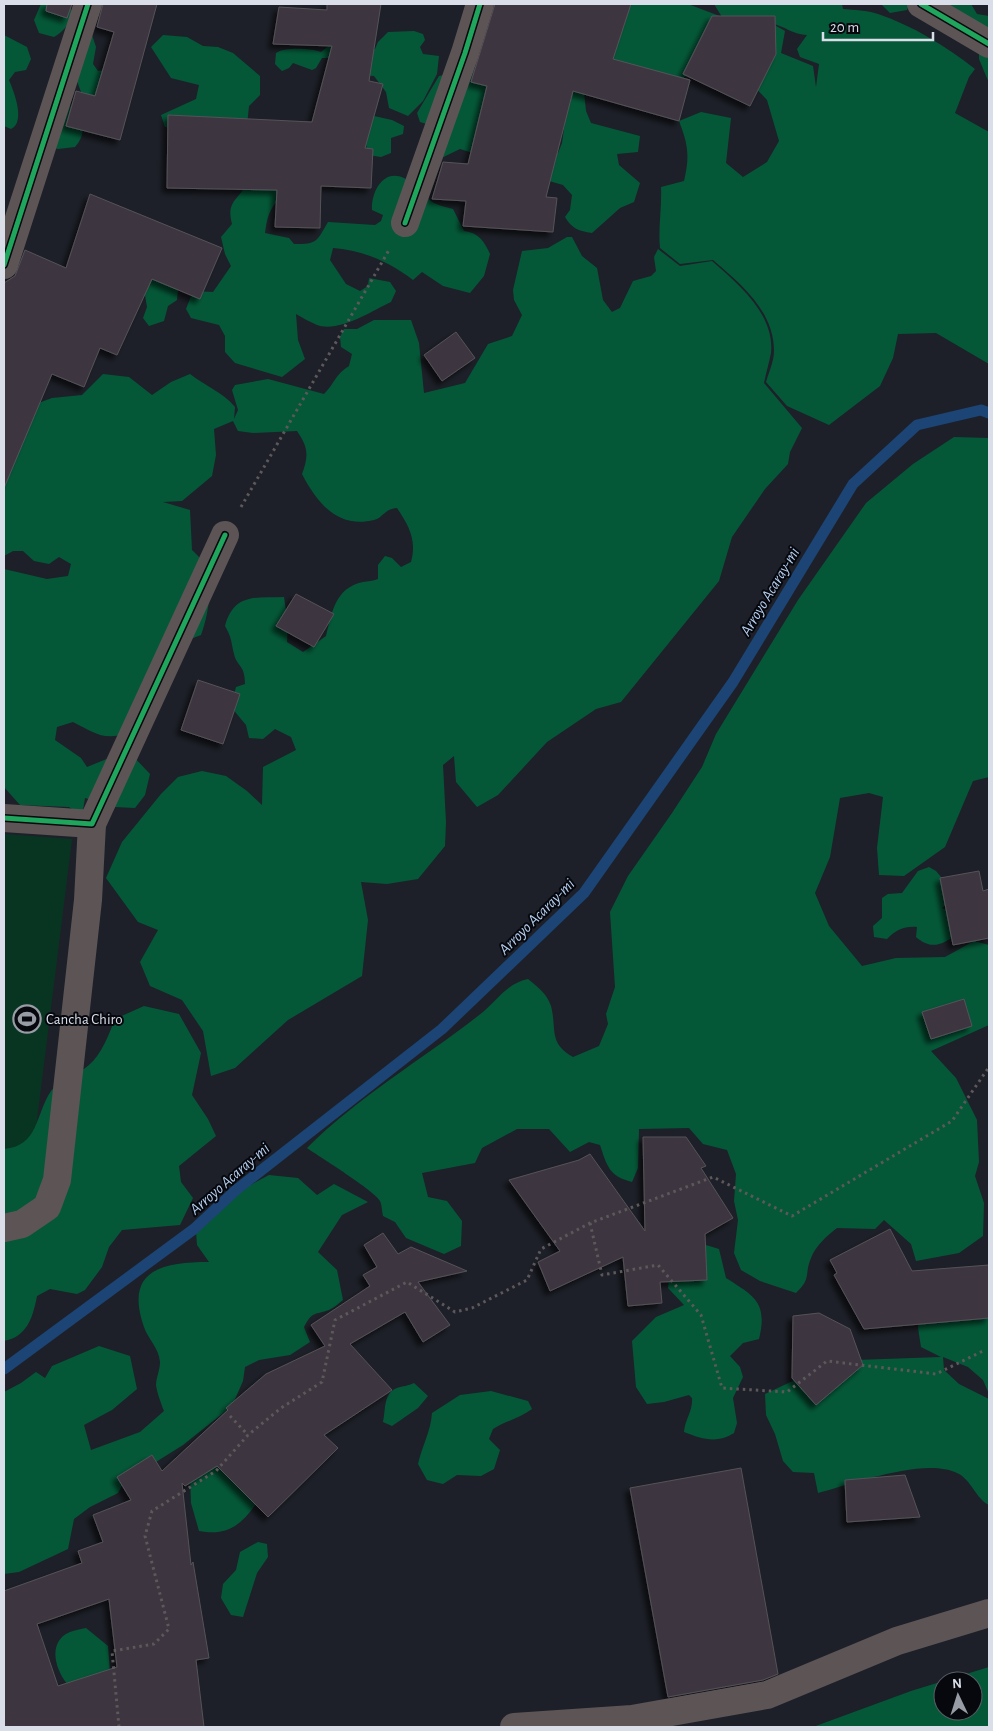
<svg xmlns="http://www.w3.org/2000/svg" width="993" height="1731" font-family="'Alegreya Sans',sans-serif">
  <style>
    .green { fill: #083522 }
    .forest { fill: #045838; fill-rule: evenodd }
    .lines { fill: none; stroke-linecap: round; stroke-linejoin: round }
    .stream { stroke: #1c4474; stroke-width: 11 }
    .building { fill: #3d3540; stroke: #555258; fill-rule: evenodd; filter: url(#shadow) }
    .path { stroke: #5d595b; stroke-width: 3; stroke-dasharray: 2.5 4; stroke-linecap: butt }
    .minor { stroke: #5d5456; stroke-width: 28 }
    .cycleway-casing { stroke: #06080e; stroke-width: 8 }
    .cycleway { stroke: #20a55d; stroke-width: 5 }
    .labels { text-anchor: middle; stroke-width: 4; stroke-linejoin: round; paint-order: stroke }
    .poi-label { font-size: 15px; fill: #dadee9; stroke: #06080e; text-anchor: start }
    .water-label { font-size: 16px; font-style: italic; fill: #b6cfef; stroke: #06080e }
  </style>
  <defs>
    <filter id="shadow"><feDropShadow dx="-4.5" dy="4.5" stdDeviation="2.5" flood-color="#0009"/></filter>
  </defs>
  <rect width="100%" height="100%" fill="#1d2028"/>
  <polygon class="green" points="4,834 72,839 27,1200 4,1201"/>
  <g class="forest">
    <path d="M41,4h29c4,15 -3,25 -16,33l-15,-4 -5,-13z"/>
    <path d="M634,4h54l34,13 -8,-13h128l1,5c11,1 24,1 35,5 35,12 68,32 97,55l-6,8 -14,36 34,19v232l-53,-31 -38,1 -5,24 -13,28 -51,39 -42,-19 -21,-24c3,-10 8,-21 8,-31 0,-40 -33,-67 -61,-91l-33,4 -20,-16c-2,-20 2,-40 1,-61l23,-6c6,-25 4,-37 -5,-60l22,-9 30,6 -5,45 17,14 24,-15 12,-21 -12,-41 -22,-23 -41,-11 -35,20 -50,-10 -27,-28 24,-36zM771,23c13,3 23,12 36,12l-10,14 3,8 19,7 -3,23 -3,-21 -32,-13 4,-22z"/>
    <polygon points="881,4 909,4 907,10 890,13"/>
    <polygon points="919,4 971,4 977,14 989,16 989,83 979,59 979,44"/>
    <polygon points="414,31 423,34 425,40 420,47 423,54 439,56 437,74 423,101 408,116 389,108 386,92 374,76 363,75 364,50 375,49 378,42 388,32"/>
    <polygon points="91,32 96,47 93,64 98,71 108,69 115,97 84,100 77,81"/>
    <path d="M4,35l23,12 4,12 -5,11 -11,2 -6,8c5,12 17,42 2,49l-7,-3z"/>
    <polygon points="163,35 187,37 203,46 218,47 233,53 260,76 260,95 249,106 246,135 187,132 165,127 161,115 196,99 199,85 171,78 151,47"/>
    <path d="M331,44l5,1 -3,13h-11l-6,10 -4,2 -19,-7 -4,5 -7,3 -7,-7 1,-11c8,-6 35,-5 45,-1z"/>
    <polygon points="477,69 492,81 473,153 460,149 429,164 430,125 420,122 417,113 439,76"/>
    <path d="M569,92h15l2,19 5,12 49,13 -2,16 -21,2 2,11 21,18 -6,19 -14,6 -28,25c-13,-2 -20,-4 -27,-16l5,-7 2,-15 -9,-10 -14,-4 3,-26 6,-2 4,-10z"/>
    <path d="M67,104l13,6c3,14 6,25 -5,37l-17,2 -10,-3z"/>
    <polygon points="374,116 392,120 404,126 403,134 391,138 391,153 381,157 368,155 366,144 368,117"/>
    <path d="M275,173l5,25c-11,11 -13,20 -15,35l24,5 5,6c24,0 22,-2 34,-22l47,3 6,-4 2,-6 -11,-5c-1,-16 10,-42 32,-32 11,5 18,18 30,25 6,3 13,4 19,6l11,22c15,2 20,10 26,23l-6,22 -14,17 -27,-7 -21,-14 -9,8c-23,-18 -51,-30 -80,-32l-3,12 16,24 14,7 8,-5 1,-8 21,4 6,9 -5,11c-19,9 -53,31 -74,23 -7,-3 -14,-7 -21,-11l2,26 7,19 -23,18 -47,-14 -10,-11v-16l-6,-11 -28,-7 -5,-9 7,-18 20,1 18,-26 -6,-12 -4,-17 11,-13c-6,-23 6,-23 15,-41z"/>
    <path d="M567,237h5l10,19 15,12 6,32 9,12 8,-4 13,-27 18,-5 5,-5 -2,-14 4,-8 22,17 32,-5c26,23 63,53 59,92 -2,10 -5,20 -7,30l38,45 -12,24 -2,12 -23,25 -33,48 -13,44 -98,121 -25,7 -49,33 -49,53 -21,12 -21,-25 -2,-26 -11,9 3,57 -1,24 -27,33 -31,5 -26,-2 7,38 -6,56 -74,44 -53,48 -24,8 -8,-45 -21,-31 -32,-14 -10,-24 18,-32 -20,-8 -32,-44 16,-36 39,-48 17,-17 24,-6 24,5 21,15 15,14 1,-38 33,-17 -5,-13 -16,-8 -12,10 -14,-1 -3,-13 -15,-18 5,-20 9,-3c0,-20 -8,-17 -11,-30 -3,-12 -2,-16 -9,-28 9,-33 31,-28 59,-29l4,28 -1,17 16,10 23,-16c6,-24 9,-48 37,-54 5,-1 10,-1 15,-3v-14l7,-9 7,2 9,9 10,-5c6,-22 -2,-36 -14,-54 -13,1 -14,10 -23,12 -36,9 -57,-17 -72,-46 7,-19 6,-27 -5,-43l-44,2 -15,-2 -5,-10 -19,8 2,26 -4,21 -30,25 -19,1 27,8 2,40c4,4 10,9 13,15 9,19 3,51 -4,70l-31,12 -42,86c-25,8 -33,0 -55,-11l-16,5 -2,13 26,18 6,9 27,-11 18,-1 18,19 -5,21 -10,13 -20,-1 -30,-9 -3,18 -13,-9 -49,-2 -16,-18v-218l43,10 21,-3 3,-12 -12,-7 -10,7 -15,-3 -11,-10h-10l-9,5v-72l29,-79 19,-7 30,-3 21,-21 26,3 23,18 19,-13 19,-8c15,12 33,18 45,33l-1,12 4,-9 -6,-20 3,-5 33,-6 56,15c11,-11 10,-18 25,-28l3,-12 -11,-7 -1,-10 4,-8h13l17,-9h37l8,23 5,50 41,-10 23,-39 24,-8 10,-21 -8,-15 -1,-10 9,-39 26,-3z"/>
    <polygon points="160,272 179,280 177,300 168,306 164,321 149,326 143,318 147,307 143,283"/>
    <path d="M954,437l35,1v339l-16,4 -28,66 -41,29 -25,-1 -2,-27 6,-51 -14,-4 -29,5 -10,59 -15,36 14,33 33,40 34,-8 49,-1 29,-16 15,4v80l-58,26 25,27 21,42 2,42 -4,14 9,27 -1,33 -24,17 -43,8 -5,-17 -27,-24 -9,9 -38,-1c-10,8 -21,17 -26,30 -7,16 1,20 -15,35l-36,-12 -19,-11 -7,-17 4,-33 -4,-19 2,-27 -9,-24 -24,-6 -14,-16 -50,1 -1,39 -6,14c-23,-6 -25,-16 -32,-37l-11,-3 -19,10 -21,-23h-32l-35,19 -7,15 -53,10 6,24 19,4 15,20 -1,25 -17,8 -38,-16 -11,-16 -12,-6c-1,-4 -1,-11 -3,-15 -5,-10 -60,-44 -73,-53 53,-53 118,-90 176,-136 15,-13 25,-29 45,-33 10,8 19,15 23,27 6,23 -3,37 22,51l26,-11 9,-22 -2,-10 9,-27 -5,-75 18,-36 44,-63 30,-46 14,-33 82,-134 68,-97 47,-39z"/>
    <path d="M929,867l7,4 15,18 -1,13 -8,6 13,6 1,21c-14,10 -25,15 -40,2l1,-10c-13,-1 -21,3 -30,12l-13,-2 -1,-11 9,-8v-20l6,-4 14,-1 16,-22z"/>
    <path d="M144,1006l35,8 22,39 -9,42 16,24 8,17 -37,30 2,16 12,16 -13,27 -58,5 -13,17 -7,20 -17,23 -8,4 -27,-5 -13,7c-4,21 -10,41 -33,45v-192c35,-3 31,-34 47,-58 8,-11 27,-16 38,-26 13,-11 20,-31 26,-46z"/>
    <path d="M269,1175l29,3 19,17 17,-11 34,18 -26,13 -24,37 19,18 6,30c-4,3 -9,8 -14,10 -14,5 -17,1 -25,17l6,15 -20,13 -31,5 -14,7 -2,14 -11,25 -49,39 -59,37 -6,11 -28,14 -16,12 -6,30 -49,23 -15,2v-182l17,-9 15,-11 9,6 7,-12 47,-20 31,10 7,33 -25,21 -28,15 7,25 49,-18 24,-21c-3,-8 -7,-18 -8,-26 0,-7 4,-15 4,-23 -1,-14 -12,-23 -16,-35 -20,-57 18,-65 65,-65l-12,-17 -1,-14 41,-39z"/>
    <path d="M686,1239l33,10 7,29c28,18 42,24 33,61l-16,4 -13,13 10,11 3,10 -10,21 4,25 -3,10c-17,11 -32,6 -50,-1 1,-13 9,-21 8,-34l-3,-3 -25,7 -17,2 -11,-17 -4,-46 24,-24 28,-12 -16,-17 5,-42z"/>
    <path d="M984,1287l5,2v105l-6,-14 -15,-13 -25,-10 1,13 15,14 30,15v106c-13,-6 -18,-26 -32,-32 -33,-16 -104,11 -139,20l-4,-20 -21,-1 -10,-11 -8,-27 -9,-19 -1,-21 49,-23 13,-10 114,-4 -20,-10 -3,-19 2,-20z"/>
    <path d="M414,1383l14,13 -10,12 -26,18 -9,-4c3,-12 0,-29 14,-34 6,-2 11,-2 17,-5z"/>
    <path d="M491,1391l37,10 4,8c-12,9 -26,12 -39,20l-4,10 11,11 -6,19 -13,7 -24,-1 -14,9 -16,-4 -9,-16c4,-18 13,-33 14,-51l28,-18z"/>
    <path d="M212,1455l44,49c-16,22 -29,32 -57,27l-8,-28 -1,-28z"/>
    <polygon points="258,1542 267,1544 268,1557 257,1573 243,1617 231,1615 221,1598 223,1584 236,1570 240,1552"/>
    <path d="M86,1628l22,18 2,26 -41,14c-13,-14 -23,-44 1,-54 5,-2 11,-3 16,-4z"/>
    <path d="M989,1667v60h-176l98,-36zM943,1681h30v30h-30z"/>
  </g>
  <g class="lines">
    <polyline class="stream" points="4,1369 194,1229 236,1190 442,1029 584,893 733,682 853,484 917,425 981,410 989,413"/>
  </g>
  <g class="building">
    <polygon points="47,4 72,4 67,18 46,11"/>
    <polygon points="103,4 157,4 120,140 66,126 76,91 95,96 114,32 97,27"/>
    <polygon points="327,4 381,4 369,81 383,84 365,148 373,149 371,188 321,186 320,228 275,227 277,190 167,188 168,115 312,122 332,46 273,44 279,7 327,10"/>
    <polygon points="495,4 631,4 613,59 690,80 679,121 573,91 546,197 557,198 553,232 463,226 466,201 432,199 443,162 468,164 487,86 471,82"/>
    <polygon points="712,16 775,16 776,54 750,106 683,74"/>
    <polygon points="90,194 222,248 200,299 152,279 117,355 100,348 84,387 52,374 4,488 4,283 15,276 25,250 66,268"/>
    <polygon points="456,332 475,358 442,381 424,355"/>
    <polygon points="296,594 334,614 314,647 276,626"/>
    <polygon points="198,680 240,694 223,744 181,730"/>
    <polygon points="979,871 983,891 989,889 989,938 953,945 940,878"/>
    <polygon points="964,999 972,1026 931,1039 922,1012"/>
    <polygon points="643,1137 686,1137 706,1166 701,1168 733,1218 705,1234 707,1280 660,1282 662,1303 628,1306 623,1257 550,1291 538,1262 560,1251 509,1180 579,1160 590,1154 645,1231"/>
    <polygon points="890,1229 912,1271 989,1265 989,1318 864,1329 834,1275 837,1273 830,1260"/>
    <path d="M383,1233l15,21 13,-7 56,24 -49,11 32,43 -27,17 -18,-30 -55,32 42,46 -68,45 14,13 -70,69 -51,-51 -32,20 -3,-3 9,82 2,-3 16,96 -13,2 8,67h-200v-136l78,-28 -4,-12 25,-9 -10,-27 38,-15 -14,-23 35,-22 10,16 66,-61 -2,-2 40,-34 59,-28 -14,-21 59,-39 -7,-11 14,-8 -13,-22zM109,1599l8,68 -59,19 -21,-62z"/>
    <polygon points="819,1313 850,1329 863,1365 816,1405 792,1378 793,1316"/>
    <polygon points="741,1468 778,1674 763,1680 668,1697 630,1488"/>
    <polygon points="905,1475 920,1517 847,1522 845,1480"/>
  </g>
  <g class="lines">
    <g class="path">
      <polyline points="241,507 389,250"/>
      <polyline points="590,1223 602,1275 658,1265 701,1315 722,1388 787,1392 827,1361 936,1374 985,1350"/>
      <polyline points="230,1416 248,1435"/>
      <polyline points="119,1727 112,1651 154,1644 169,1629 145,1536 152,1511 216,1471 248,1435 281,1408 322,1382 335,1320 407,1282 455,1312 472,1308 527,1280 541,1249 590,1223 713,1177 792,1216 952,1121 989,1067"/>
    </g>
    <g class="minor">
      <polyline points="921,4 989,44"/>
      <polyline points="405,223 465,53 480,4"/>
      <polyline points="4,265 88,4"/>
      <polyline points="4,818 92,824"/>
      <polyline points="4,1228 22,1224 47,1207 57,1180 88,900 92,824 225,535"/>
      <polyline points="514,1727 632,1719 767,1695 897,1641 989,1613"/>
    </g>
    <g class="cycleway-casing">
      <g id="cycleway">
        <polyline points="921,4 989,44"/>
        <polyline points="405,223 465,53 480,4"/>
        <polyline points="4,265 88,4"/>
        <polyline points="4,818 92,824 225,535"/>
      </g>
    </g>
    <use href="#cycleway" class="cycleway"/>
  </g>
  <defs>
    <g id="stadium-ring" transform="scale(1.4375)"><circle r="9.5" fill="#06080e" stroke="#989ca5" stroke-width="1.5"/><path d="M0-5a6.5 5 0 1 0 0 10a6.5 5 0 1 0 0-10ZM-3.5-1.8h7v3.6h-7Z" fill="#989ca5"/></g>
  </defs>
  <g fill-rule="evenodd">
    <use href="#stadium-ring" x="27" y="1019"/>
  </g>
  <g class="labels">
    <g class="poi-label">
      <text x="46" y="1024">Cancha Chiro</text>
    </g>
    <g class="water-label">
      <text transform="translate(769 591) rotate(-59)" y="6">Arroyo Acaray-mi</text>
      <text transform="translate(536 916) rotate(-45)" y="6">Arroyo Acaray-mi</text>
      <text transform="translate(229 1178) rotate(-41)" y="6">Arroyo Acaray-mi</text>
    </g>
  </g>
  <rect width="993" height="1731" fill="none" stroke="#dadee9" stroke-width="10"/>
  <g transform="translate(958 1696) rotate(356)"><circle r="24" fill="#06080e" stroke="#5b5e66"/>
  <path d="M0-4L9 19L0 12L-9 19Z" fill="#989ca5"/>
  <text y="-8" font-size="14" font-weight="bold" text-anchor="middle" fill="#dadee9">N</text>
  </g>
  <path d="M823 32v8h110v-8" fill="none" stroke="#dadee9" stroke-width="2.5"/>
  <text x="830" y="32" font-size="15" fill="#dadee9" stroke="#06080e" stroke-width="4" paint-order="stroke">20 m</text>
</svg>
